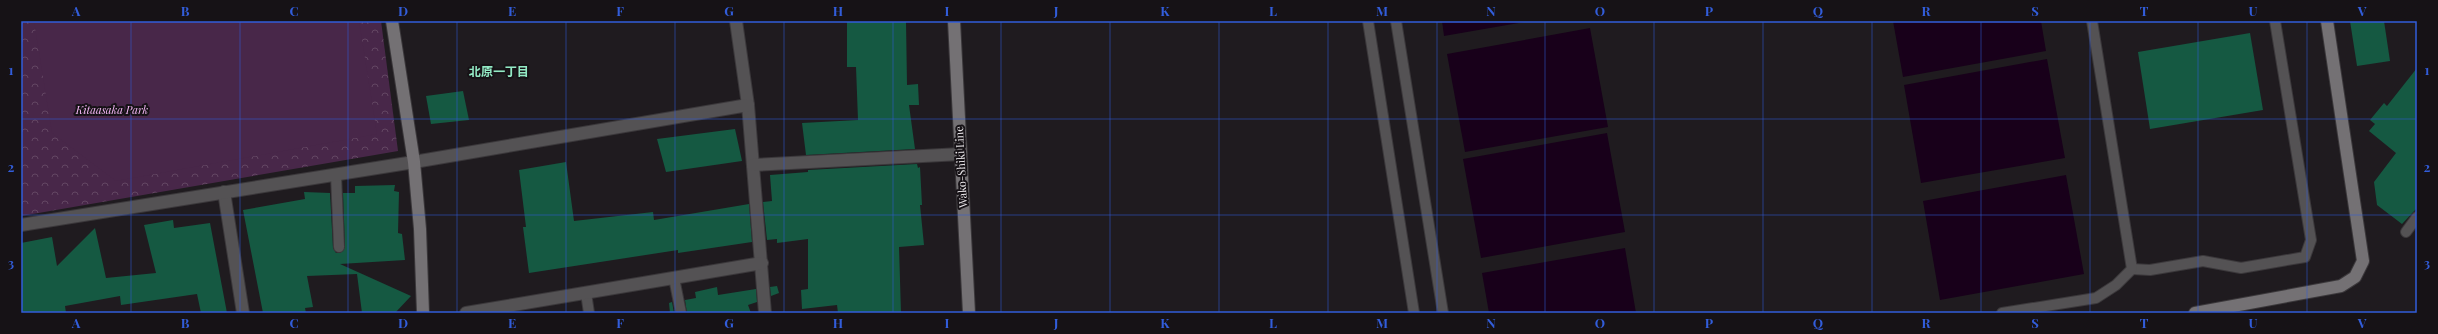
<svg xmlns="http://www.w3.org/2000/svg" width="2438" height="334" font-family="'Playfair Display','Noto Sans JP',serif">
  <style>
    .park { fill: url(#park-crowns) }
    .garden { fill: #482749 }
    .water { fill: #18001a }
    .building { fill: #155942 }
    .lines { fill: none; stroke-linecap: round; stroke-linejoin: round }
    .lane-casing { stroke: #3b383b; stroke-width: 12 }
    .street-casing { stroke: #3b383b; stroke-width: 14 }
    .secondary-casing { stroke: #3b383b; stroke-width: 14 }
    .lane { stroke: #545254; stroke-width: 10 }
    .street { stroke: #545254; stroke-width: 12 }
    .secondary { stroke: #747174; stroke-width: 12 }
    .grid { fill: none; stroke: #325dda; stroke-width: 1; stroke-opacity: 0.55 }
    .labels { text-anchor: middle; stroke-width: 4; stroke-linejoin: round; paint-order: stroke }
    .park-label { font-size: 11px; font-style: italic; fill: #f5b8f6; stroke: #161216 }
    .street-label { font-size: 11px; fill: #eae7ea; stroke: #161216 }
    .neighbourhood-label { font-size: 12px; font-weight: bold; fill: #93eac5; stroke: #161216 }
    .neatline { fill: none; stroke: #325dda; stroke-width: 1.5 }
    .grid-label { font-size: 13px; text-anchor: middle; font-weight: bold; fill: #325dda }
  </style>
  <defs>
    <pattern id="park-crowns" width="20" height="18" patternUnits="userSpaceOnUse"><rect width="20" height="18" fill="#482749"/><path d="M2 6a3 3 0 1 1 6 0M12 15a3 3 0 1 1 6 0" fill="none" stroke="#634663"/></pattern>
  </defs>
  <rect width="100%" height="100%" fill="#1f1b1f"/>
  <polygon class="park" points="21,21 381,21 398,151 21,216"/>
  <polygon class="garden" points="34,21 359,21 377,134 116,181 52,133"/>
  <g class="water">
    <polygon points="1442,21 1530,21 1444,36"/>
    <polygon points="1893,21 2041,21 2046,51 1903,77"/>
    <polygon points="1590,28 1608,127 1465,152 1447,54"/>
    <polygon points="2047,59 2065,158 1921,183 1904,85"/>
    <polygon points="1607,133 1625,232 1481,258 1463,159"/>
    <polygon points="2066,175 2084,274 1940,300 1923,201"/>
    <polygon points="1625,248 1636,313 1489,313 1482,273"/>
  </g>
  <g class="building">
    <polygon points="847,21 906,21 907,85 918,84 919,105 909,105 915,149 806,155 802,123 858,120 856,67 847,67"/>
    <polygon points="2350,21 2384,21 2390,61 2357,66"/>
    <polygon points="2250,33 2263,110 2150,129 2138,52"/>
    <polygon points="2417,68 2417,208 2402,224 2377,205 2374,182 2396,153 2369,131 2375,124 2370,120 2384,103 2387,106"/>
    <polygon points="463,91 469,120 431,124 426,96"/>
    <polygon points="735,129 742,161 666,172 657,139"/>
    <polygon points="566,162 574,221 653,212 654,220 749,204 752,242 678,253 678,250 529,273 523,227 526,227 519,170"/>
    <polygon points="917,164 918,168 920,167 922,205 920,205 924,245 899,247 901,313 838,313 837,305 802,309 801,290 808,289 808,239 777,243 777,239 767,240 763,202 772,201 770,175 808,172 808,170"/>
    <polygon points="395,185 394,191 399,192 398,233 402,234 405,260 340,264 411,296 395,313 362,313 357,274 307,276 313,307 305,308 306,313 263,313 243,210 305,199 304,192 330,193 333,248 336,253 340,253 345,247 343,193 355,193 355,186"/>
    <polygon points="173,220 174,228 210,223 227,313 201,313 197,294 121,305 120,296 65,306 66,313 21,313 21,243 52,237 57,266 95,228 106,278 156,273 144,225"/>
    <polygon points="777,286 779,293 771,296 770,287"/>
    <polygon points="717,287 718,295 756,289 757,302 748,305 751,313 687,313 685,300 696,298 695,292"/>
    <polygon points="672,302 674,313 670,313 669,303"/>
  </g>
  <g class="lines">
    <g class="lane-casing">
      <g id="lane">
        <polyline points="1368,21 1414,313"/>
        <polyline points="1396,21 1443,313"/>
        <polyline points="336,175 339,247"/>
        <polyline points="2406,232 2417,217"/>
        <polyline points="2132,269 2150,270 2203,261 2241,268 2305,257 2311,240 2275,21"/>
        <polyline points="674,278 681,313"/>
        <polyline points="586,293 589,313"/>
        <polyline points="2002,313 2096,298 2116,285 2132,269 2092,21"/>
      </g>
    </g>
    <g class="street-casing">
      <g id="street">
        <polyline points="736,21 748,105 765,313"/>
        <polyline points="753,165 961,154"/>
        <polyline points="224,192 243,313"/>
        <polyline points="21,225 414,162 748,105"/>
        <polyline points="466,313 762,263"/>
      </g>
    </g>
    <g class="secondary-casing">
      <g id="secondary">
        <polyline points="392,21 414,162 420,229 423,313"/>
        <polyline points="954,21 969,313"/>
        <polyline points="2195,313 2341,286 2355,277 2363,261 2327,21"/>
      </g>
    </g>
    <use href="#lane" class="lane"/>
    <use href="#street" class="street"/>
    <use href="#secondary" class="secondary"/>
  </g>
  <path class="grid" d="M131,21v292M240,21v292M348,21v292M457,21v292M566,21v292M675,21v292M784,21v292M893,21v292M1001,21v292M1110,21v292M1219,21v292M1328,21v292M1437,21v292M1545,21v292M1654,21v292M1763,21v292M1872,21v292M1981,21v292M2090,21v292M2198,21v292M2307,21v292M21,119h2396M21,215h2396"/>
  <g class="labels">
    <g class="park-label">
      <text x="112" y="114">Kitaasaka Park</text>
    </g>
    <g class="street-label">
      <text transform="translate(961 167) rotate(-93)" y="4">Wako-Shiki Line</text>
    </g>
    <g class="neighbourhood-label">
      <text x="499" y="76">北原一丁目</text>
    </g>
  </g>
  <rect width="2438" height="334" fill="none" stroke="#161216" stroke-width="44"/>
  <rect x="22" y="22" width="2394" height="290" class="neatline"/>
  <g class="grid-label">
    <text x="76" y="16">A</text>
    <text x="185" y="16">B</text>
    <text x="294" y="16">C</text>
    <text x="403" y="16">D</text>
    <text x="512" y="16">E</text>
    <text x="620" y="16">F</text>
    <text x="729" y="16">G</text>
    <text x="838" y="16">H</text>
    <text x="947" y="16">I</text>
    <text x="1056" y="16">J</text>
    <text x="1165" y="16">K</text>
    <text x="1273" y="16">L</text>
    <text x="1382" y="16">M</text>
    <text x="1491" y="16">N</text>
    <text x="1600" y="16">O</text>
    <text x="1709" y="16">P</text>
    <text x="1818" y="16">Q</text>
    <text x="1926" y="16">R</text>
    <text x="2035" y="16">S</text>
    <text x="2144" y="16">T</text>
    <text x="2253" y="16">U</text>
    <text x="2362" y="16">V</text>
    <text x="11" y="75">1</text>
    <text x="2427" y="75">1</text>
    <text x="11" y="172">2</text>
    <text x="2427" y="172">2</text>
    <text x="11" y="268">3</text>
    <text x="2427" y="268">3</text>
    <text x="76" y="328">A</text>
    <text x="185" y="328">B</text>
    <text x="294" y="328">C</text>
    <text x="403" y="328">D</text>
    <text x="512" y="328">E</text>
    <text x="620" y="328">F</text>
    <text x="729" y="328">G</text>
    <text x="838" y="328">H</text>
    <text x="947" y="328">I</text>
    <text x="1056" y="328">J</text>
    <text x="1165" y="328">K</text>
    <text x="1273" y="328">L</text>
    <text x="1382" y="328">M</text>
    <text x="1491" y="328">N</text>
    <text x="1600" y="328">O</text>
    <text x="1709" y="328">P</text>
    <text x="1818" y="328">Q</text>
    <text x="1926" y="328">R</text>
    <text x="2035" y="328">S</text>
    <text x="2144" y="328">T</text>
    <text x="2253" y="328">U</text>
    <text x="2362" y="328">V</text>
  </g>
</svg>
